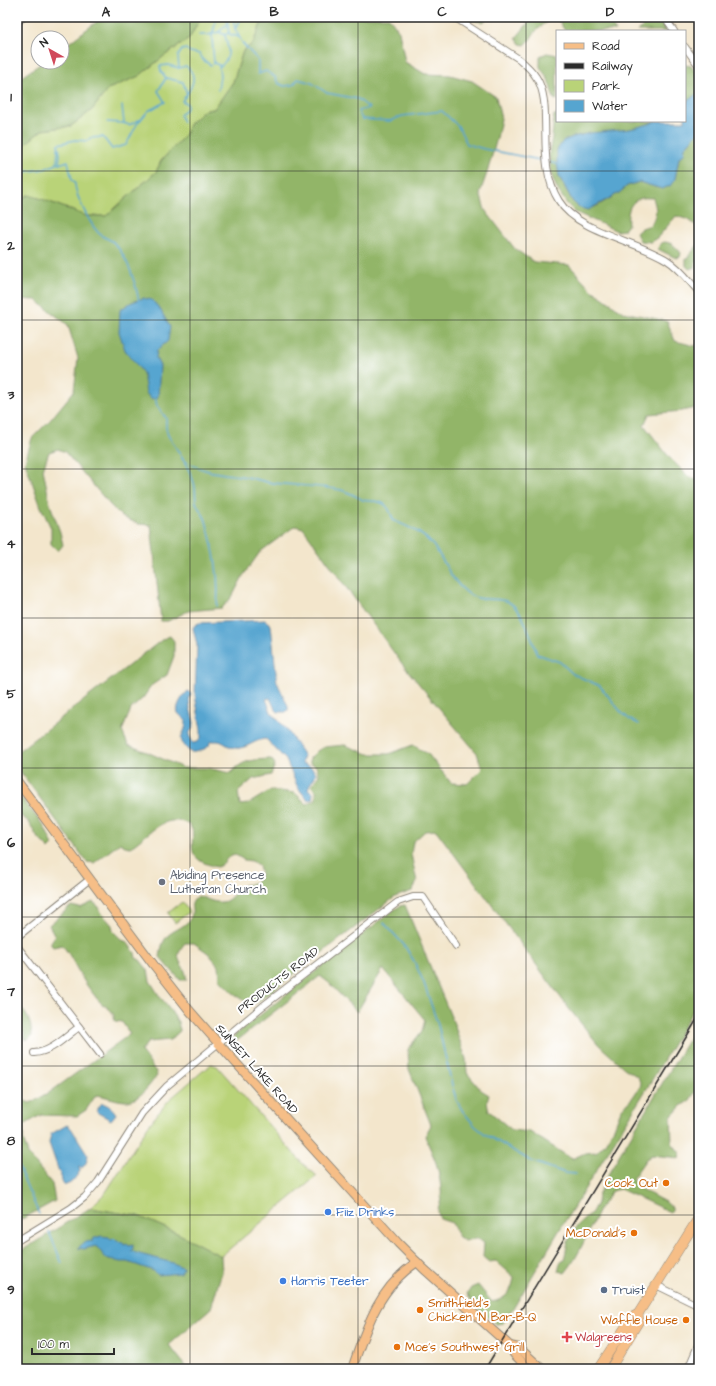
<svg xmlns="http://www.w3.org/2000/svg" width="716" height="1386" font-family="'Architects Daughter',sans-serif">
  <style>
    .green { fill: #b9d378; stroke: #727f52 }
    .forest { fill: #92b568; stroke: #5e704a }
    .water { fill: #56a5d0; stroke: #40687e }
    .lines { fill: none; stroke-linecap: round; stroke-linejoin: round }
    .stream { stroke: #56a5d0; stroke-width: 1.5 }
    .minor-casing { stroke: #8f887c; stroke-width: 8 }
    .major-casing { stroke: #8f887c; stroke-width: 10 }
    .highway-casing { stroke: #8f887c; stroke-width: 10 }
    .minor { stroke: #fff; stroke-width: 6 }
    .major { stroke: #f6be87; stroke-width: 8 }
    .highway { stroke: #f6be87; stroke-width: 9 }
    .rail { stroke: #2b2b2b; stroke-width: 1.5 }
    .grid { fill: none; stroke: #2b2b2b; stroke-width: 1; stroke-opacity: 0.55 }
    .worship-dot { fill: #6b7280; stroke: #fff; stroke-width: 1.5 }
    .food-dot { fill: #e8710a; stroke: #fff; stroke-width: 1.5 }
    .shop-dot { fill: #3f7fe0; stroke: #fff; stroke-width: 1.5 }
    .service-dot { fill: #5c6f8a; stroke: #fff; stroke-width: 1.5 }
    .health-dot { fill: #e0444e; stroke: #fff; stroke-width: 1.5 }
    .labels { text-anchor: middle; stroke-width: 4; stroke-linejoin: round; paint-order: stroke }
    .worship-label { font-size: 12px; fill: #5b616d; stroke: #fff; text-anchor: start }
    .street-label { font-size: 12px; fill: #2b2b2b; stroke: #fff }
    .food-label { font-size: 12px; fill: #c56008; stroke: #fff; text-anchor: end }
    .shop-label { font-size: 12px; fill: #366cbe; stroke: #fff; text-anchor: start }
    .service-label { font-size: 12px; fill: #4e5e75; stroke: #fff; text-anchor: start }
    .health-label { font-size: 12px; fill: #be3a42; stroke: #fff; text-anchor: start }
    .neatline { fill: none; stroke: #2b2b2b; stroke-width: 1.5 }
    .grid-label { font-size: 13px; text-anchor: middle; font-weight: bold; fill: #2b2b2b }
  </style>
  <rect width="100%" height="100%" fill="#fff"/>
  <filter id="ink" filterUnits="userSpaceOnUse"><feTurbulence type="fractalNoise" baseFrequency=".025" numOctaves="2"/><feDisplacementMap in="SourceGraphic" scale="8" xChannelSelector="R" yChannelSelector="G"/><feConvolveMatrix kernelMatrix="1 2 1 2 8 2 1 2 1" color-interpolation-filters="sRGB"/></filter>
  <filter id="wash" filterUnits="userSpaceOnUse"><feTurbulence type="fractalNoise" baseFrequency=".012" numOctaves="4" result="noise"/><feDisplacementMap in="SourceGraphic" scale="16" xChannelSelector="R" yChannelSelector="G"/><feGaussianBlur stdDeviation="0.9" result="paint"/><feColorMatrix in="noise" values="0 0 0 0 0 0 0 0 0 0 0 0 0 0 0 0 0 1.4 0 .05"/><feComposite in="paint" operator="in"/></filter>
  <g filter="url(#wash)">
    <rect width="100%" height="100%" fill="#f3e6cc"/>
    <g class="green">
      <polygon points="201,17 264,17 253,43 243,51 233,82 214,109 205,110 190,123 184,136 161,161 156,172 106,216 86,216 42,199 28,195 17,202 17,151 42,130 71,126 92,110 108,89 139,76 164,56 189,39"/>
      <polygon points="182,902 189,912 175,923 168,913"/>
      <polygon points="211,1064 217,1066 303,1164 317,1176 221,1256 179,1234 138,1216 90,1208 106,1192 148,1126 169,1100"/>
    </g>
    <g class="forest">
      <polygon points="103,17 201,17 189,39 164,56 139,76 108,89 92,110 71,126 42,130 17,151 17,80 43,62 62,62 62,48"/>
      <path d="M264,17h125l10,14 6,31 20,12 25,1 22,6 24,16 5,22 -4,19 -10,35 -7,20 5,17 30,39 19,13 35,3 23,25 31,22 44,9 8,20 20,5 4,-2v63l-17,4 -33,3 -5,11 25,32 19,19 11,5v519l-50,85 -92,149 -44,75 -10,14 -7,1c-10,-8 -23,-19 -29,-30l4,-6 7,-3 14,17c15,-3 20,-11 22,-25l-18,-16 -7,1 -6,-5 1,-14 -7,-5 -13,3 -6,-5 -6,-13 -12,-4c-4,-11 -1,-11 1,-21 1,-7 -1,-16 -2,-23 -2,-14 -9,-25 -14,-39l6,-11 -22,-56 -1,-20 14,-18 3,-11 -42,-51 -26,43 -29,-30 -8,-6 -86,67 -1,-4 2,-4 157,-124 8,-5 5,-1 49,119 12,35 1,14 14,17 8,5 -2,7 2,9 23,19 18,2 42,27 13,-6 11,-1 9,-9 9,-15 7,-18 12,-13 8,-12 -3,-8 -14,-9 -26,-24 -28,-34 -134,-180 -11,1 -12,11 -2,12 6,28 -5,9 -17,6 -139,106 -11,-2 -13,-9 -12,-12 -1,-14 -11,-13 -14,-10h-9c-16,18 3,21 1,37h-6l-20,-23c1,-5 1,-11 4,-16 5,-11 20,-12 26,-22 6,-10 -4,-13 8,-23 8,2 15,7 24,6 10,-1 13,-13 22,-17 3,-1 7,0 10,-1l7,-9 -2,-9 -7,-5 -8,-1 -10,-6c-10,4 -7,9 -17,13 -8,-2 -19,-5 -23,-13 -6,-13 8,-30 -16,-33 -6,-1 -13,1 -18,4 -10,6 -19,15 -29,22l-6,-1 -5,-3 -26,20 -7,-1 -70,-95v-15l146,-113 7,-3 4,5v15l-7,19 -15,10 -9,13 -12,11 -9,22 6,14 19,7 36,16h24l24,5c13,-14 22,-13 40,-14l4,5 -4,11 -18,4 -15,13 2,13 8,-1 23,-14 24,3 12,11 9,-5v-8l-5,-5 8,-11 -3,-9 -6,-3v-5l7,-7 7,-4 21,-2 23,9h21l24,-9 15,9 23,29 16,1 15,-15 -5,-16 -74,-88 -100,-137 -8,-2 -35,26 -17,24 -11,21 -10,11 -34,3 -20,10h-7l-10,-96 -12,-1 -17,-7 -11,-11 -46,-54 -7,-3 -9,3 -6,17 7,35 10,28 3,13 -5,6 -7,-7v-16l-10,-21 -16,-45 7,-24 19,-19 23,-28 4,-33 -10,-33 -32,-25 -19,-1v-97l11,-7 14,4 44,17h20l50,-44 5,-11 23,-25 6,-13 15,-13 9,-1 19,-27 10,-31 10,-8z"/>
      <polygon points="469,17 489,17 483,22 472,20"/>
      <path d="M533,17h75v4l8,10h-51l-6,-10 -8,-2c-6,4 -11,8 -16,13 -4,5 -4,8 -10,13l-5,-1 -4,-6z"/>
      <polygon points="652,21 662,23 667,31 638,31 644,25"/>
      <polygon points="547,53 557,55 557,100 554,99 548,79 540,67 540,56"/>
      <polygon points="685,65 691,66 699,77 699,92 685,103"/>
      <path d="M557,114v7h98c-21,12 -58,10 -82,16l-14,39 14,26 7,6 17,-2 22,-13 8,-7 12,-4 23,7 13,-10 4,-21 5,-4 1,-7 14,-16v97l-10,-8 -13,-4 -18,21 -7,5 -11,-1 -4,-8 6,-5 9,-3c6,-12 6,-15 2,-27 -4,0 -11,-1 -14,1 -11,4 -12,16 -11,26l-4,5 -7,1 -42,-19 -8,-8 -10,-15 -6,-15 -2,-20 3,-17 2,-22z"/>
      <path d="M663,242c9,0 13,5 18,11l-1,4 -4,1 -18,-9 1,-3z"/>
      <polygon points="699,244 699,257 697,258 695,267 689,269 686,266 686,259"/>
      <polygon points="22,799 44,826 53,845 49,849 37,837 29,822 17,813 17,800"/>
      <path d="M93,902l6,5 3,7 10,11 1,6 9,9 5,2 8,11 1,5 4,2 8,10 2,11 10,16 7,8 11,17 2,9 -10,9 -22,2 -7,9 15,21 1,4c-8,9 -18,26 -32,25 -8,0 -19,-5 -29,-6l-10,15 -9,6 -36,-1 -17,10 -1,14 5,15 24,30 3,17 -31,17 -7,2v-122l13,5 16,-8 84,-61 -8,-12 -7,-1c-2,-14 -9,-12 -17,-21 -6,-8 -13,-16 -18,-26 -6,-10 -10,-20 -18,-29l-9,2 -2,-2v-3l4,-6 -6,-11 22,-19 9,2z"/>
      <path d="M17,1005c11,8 14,18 15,31l-4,4 -3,-1 -1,-6 -7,-7z"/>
      <path d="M696,1027l2,3 -2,9 3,15v31l-9,15 -9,6 -10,11 1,26 8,10 -1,5 -27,-3 -6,4 -14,20 5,8 28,15 7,5v3l-2,2 -50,-23 -8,2c-5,7 -11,14 -14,21 -11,21 -18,43 -33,61l-7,-2 2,-8 4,-3 4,-19 8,-14 16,-15 5,-9 1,-7 14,-29z"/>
      <polygon points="90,1208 138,1216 179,1234 221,1256 222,1271 211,1308 169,1345 188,1369 17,1369 17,1265 20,1261 21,1251"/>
    </g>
    <g class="water">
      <polygon points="699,92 699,131 685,147 684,154 679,158 675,179 670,186 662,189 639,182 627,186 619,193 588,210 580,208 573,202 559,176 557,164 557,150 563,141 573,137 590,133 630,129 649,124 655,121 685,121 685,103"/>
      <polygon points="143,298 152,300 160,309 170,327 168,341 157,350 156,358 160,366 158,397 151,399 146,393 143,373 125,350 119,332 120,310 130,303"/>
      <path d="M265,620l6,5 6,57 11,24v4l-2,2h-8l-3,-3 -5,-11 -4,1 5,13 17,19 16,25 -2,5v2l9,4 5,6c-1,6 -7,10 -8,16l5,4 -1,6 -4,1 -10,-12 -12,-28 -20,-21c-11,0 -20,11 -31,9 -11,-2 -12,-10 -25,-6l-1,4c-6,4 -12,7 -19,6 -17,-17 -4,-14 -4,-31 -2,-3 -6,-5 -8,-8 -3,-6 5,-18 10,-22l3,3c-5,8 2,21 3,29 0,5 -4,8 -5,12l4,8 5,-1 3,-5v-7l-6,-35 2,-50 -4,-17 2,-3 4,-2z"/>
      <path d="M102,1103c6,2 11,5 14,11l-5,6 -13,-7 -2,-2z"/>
      <path d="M67,1125l4,3 17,27 -2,8 -4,5 -3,-1 1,4c-4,5 -7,13 -15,14l-2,-2 -14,-40 2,-9z"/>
      <polygon points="101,1236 109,1237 111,1240 114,1238 117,1241 123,1242 124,1245 127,1244 129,1246 133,1245 133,1248 131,1252 133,1251 136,1253 173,1263 184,1268 180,1273 158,1275 154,1271 128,1262 120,1262 106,1258 96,1246 84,1249 78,1248 85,1242 93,1241 92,1239"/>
    </g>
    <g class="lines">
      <g class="stream">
        <polyline points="227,17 229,34 239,37"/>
        <polyline points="233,17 235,29 243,44 258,60 258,74 266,71 275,77 278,83 284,86 293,85 298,79 312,83 327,93 358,99 369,108 358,111 362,119 390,121 402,116 442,111 458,126 467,144 484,149 545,161"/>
        <polyline points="235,29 242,17"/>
        <polyline points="199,35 208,35 219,32"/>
        <polyline points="225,35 219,32 226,25"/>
        <path d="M214,63l7,3c11,-11 7,-17 4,-31l4,-3"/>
        <path d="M166,78l17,4 4,12c7,-11 10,-19 -1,-28l-7,2"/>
        <polyline points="218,90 220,76 219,65"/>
        <polyline points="122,106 124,123"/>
        <path d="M107,122c8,1 16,0 22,3l10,-5"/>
        <polyline points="183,122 180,115 187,108 187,104 182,101 187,94"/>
        <path d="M58,144l2,10 -1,10 9,-3 4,19 3,2c-1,12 17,47 27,54 5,3 10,4 13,8 13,14 21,40 24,57"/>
        <polyline points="58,144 75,140 88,141 90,138 103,137 112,149 126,145 137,124 148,111 165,102 158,91 166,78 161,71 160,66 168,65 179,68 178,56 182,50 186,49 190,52 200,54 203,60 211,65 214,63 212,37 215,24 215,17"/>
        <polyline points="549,162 557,164"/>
        <polyline points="17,173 44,169 57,164 58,148"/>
        <path d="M155,396l2,10 9,12v10l2,7c8,13 22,33 26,48 2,6 1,13 2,19 2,7 8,12 10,19 8,28 14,55 11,85"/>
        <path d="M182,459c19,13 36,14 58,17 9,1 18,4 27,6 25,4 50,3 74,8 8,2 14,6 22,10 7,2 15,0 21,4 6,4 7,10 9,16 14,7 28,11 39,24 12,15 18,35 33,47 12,11 23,7 37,9 20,2 29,38 35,54l23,8 13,12 27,12 21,26 8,7 10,5"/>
        <polyline points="384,923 404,945 414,961 424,983 438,1025 453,1089 457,1101 462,1110 475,1126 485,1134 531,1161 565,1173 576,1174"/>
        <polyline points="17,1164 39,1214"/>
        <polyline points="49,1232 62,1263"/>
      </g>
    </g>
  </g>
  <g filter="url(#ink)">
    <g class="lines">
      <g class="minor-casing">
        <g id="minor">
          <path d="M454,17l65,42c6,5 13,11 17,18 8,12 9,27 9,41 1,28 -2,58 14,83 19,31 76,39 108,59 13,8 22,21 32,32"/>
          <polyline points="664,17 674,31"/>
          <polyline points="17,22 24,17"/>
          <polyline points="685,47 699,66"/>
          <polyline points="17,937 90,879"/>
          <polyline points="17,946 100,1054"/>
          <path d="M34,1053c18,-1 31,-16 45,-26"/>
          <polyline points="17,1241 71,1208 85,1197 98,1182 142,1113 167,1086 263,1006 398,902 413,897 423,897 456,946"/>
          <polyline points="656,1285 699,1306"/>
          <polyline points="688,1369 699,1343"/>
        </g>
      </g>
      <g class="major-casing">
        <g id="major">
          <polyline points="17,781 153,964 190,1011 218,1043 398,1243 424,1269 510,1346 514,1354 529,1369"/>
          <polyline points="510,1346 519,1348 542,1369"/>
          <path d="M352,1369c14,-41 26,-81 65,-107"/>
        </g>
      </g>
      <g class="highway-casing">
        <g id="highway">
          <polyline points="598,1369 632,1317 638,1314 699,1217"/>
          <polyline points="610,1369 639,1321 638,1314"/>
        </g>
      </g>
      <use href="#minor" class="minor"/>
      <use href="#major" class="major"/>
      <use href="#highway" class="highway"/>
      <polyline class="rail" points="485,1369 699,1016"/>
    </g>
  </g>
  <path class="grid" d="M190,17v1352M358,17v1352M526,17v1352M17,171h682M17,320h682M17,469h682M17,618h682M17,768h682M17,917h682M17,1066h682M17,1215h682"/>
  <circle class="worship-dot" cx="162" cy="882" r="4"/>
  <g class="food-dot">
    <circle cx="666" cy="1183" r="4"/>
    <circle cx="634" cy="1233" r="4"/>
    <circle cx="420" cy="1310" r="4"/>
    <circle cx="686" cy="1320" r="4"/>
    <circle cx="397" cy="1347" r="4"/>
  </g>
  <g class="shop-dot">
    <circle cx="328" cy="1212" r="4"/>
    <circle cx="283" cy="1281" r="4"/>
  </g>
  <circle class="service-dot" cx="604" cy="1290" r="4"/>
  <path class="health-dot" d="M565 1331h4v4h4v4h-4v4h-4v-4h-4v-4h4z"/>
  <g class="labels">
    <g class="worship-label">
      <text x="170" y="879">Abiding Presence<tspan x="170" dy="14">Lutheran Church</tspan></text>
    </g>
    <g class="street-label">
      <text transform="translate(278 980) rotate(-38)" y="4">PRODUCTS ROAD</text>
      <text transform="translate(257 1069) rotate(48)" y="4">SUNSET LAKE ROAD</text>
    </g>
    <g class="food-label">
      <text x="658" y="1187">Cook Out</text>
      <text x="626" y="1237">McDonald's</text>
      <text x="428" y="1307" text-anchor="start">Smithfield's<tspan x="428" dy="14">Chicken 'N Bar-B-Q</tspan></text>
      <text x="678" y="1324">Waffle House</text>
      <text x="405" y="1351" text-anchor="start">Moe's Southwest Grill</text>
    </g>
    <g class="shop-label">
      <text x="336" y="1216">Fiiz Drinks</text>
      <text x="291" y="1285">Harris Teeter</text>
    </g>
    <g class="service-label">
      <text x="612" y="1294">Truist</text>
    </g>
    <g class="health-label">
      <text x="575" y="1341">Walgreens</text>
    </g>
  </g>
  <rect width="716" height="1386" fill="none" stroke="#fff" stroke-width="44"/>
  <rect x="556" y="30" width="130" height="92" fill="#ffffff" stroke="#aaaaaa"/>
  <rect x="564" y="43" width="20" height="6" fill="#f6be87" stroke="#aaaaaa"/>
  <text x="592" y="50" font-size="12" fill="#2b2b2b">Road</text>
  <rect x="564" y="63" width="20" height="6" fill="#2b2b2b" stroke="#aaaaaa"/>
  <text x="592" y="70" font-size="12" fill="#2b2b2b">Railway</text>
  <rect x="564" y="80" width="20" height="12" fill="#b9d378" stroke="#aaaaaa"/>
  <text x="592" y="90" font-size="12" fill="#2b2b2b">Park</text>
  <rect x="564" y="100" width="20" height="12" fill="#56a5d0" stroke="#aaaaaa"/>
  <text x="592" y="110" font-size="12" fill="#2b2b2b">Water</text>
  <g transform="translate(50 50) rotate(321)"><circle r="19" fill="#ffffff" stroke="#aaaaaa"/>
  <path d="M0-3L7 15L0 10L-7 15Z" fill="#d1495b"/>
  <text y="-6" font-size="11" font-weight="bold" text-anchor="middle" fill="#2b2b2b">N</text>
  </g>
  <path d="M32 1348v6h82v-6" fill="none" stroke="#2b2b2b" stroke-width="2"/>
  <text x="38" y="1348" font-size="12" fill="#2b2b2b" stroke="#ffffff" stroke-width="3" paint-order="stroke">100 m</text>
  <rect x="22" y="22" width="672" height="1342" class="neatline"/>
  <g class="grid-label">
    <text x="106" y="16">A</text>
    <text x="274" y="16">B</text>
    <text x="442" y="16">C</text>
    <text x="610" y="16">D</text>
    <text x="11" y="101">1</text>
    <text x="11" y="250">2</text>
    <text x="11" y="399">3</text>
    <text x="11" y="548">4</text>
    <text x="11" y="698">5</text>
    <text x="11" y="847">6</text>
    <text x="11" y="996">7</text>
    <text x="11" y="1145">8</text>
    <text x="11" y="1294">9</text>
  </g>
</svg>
